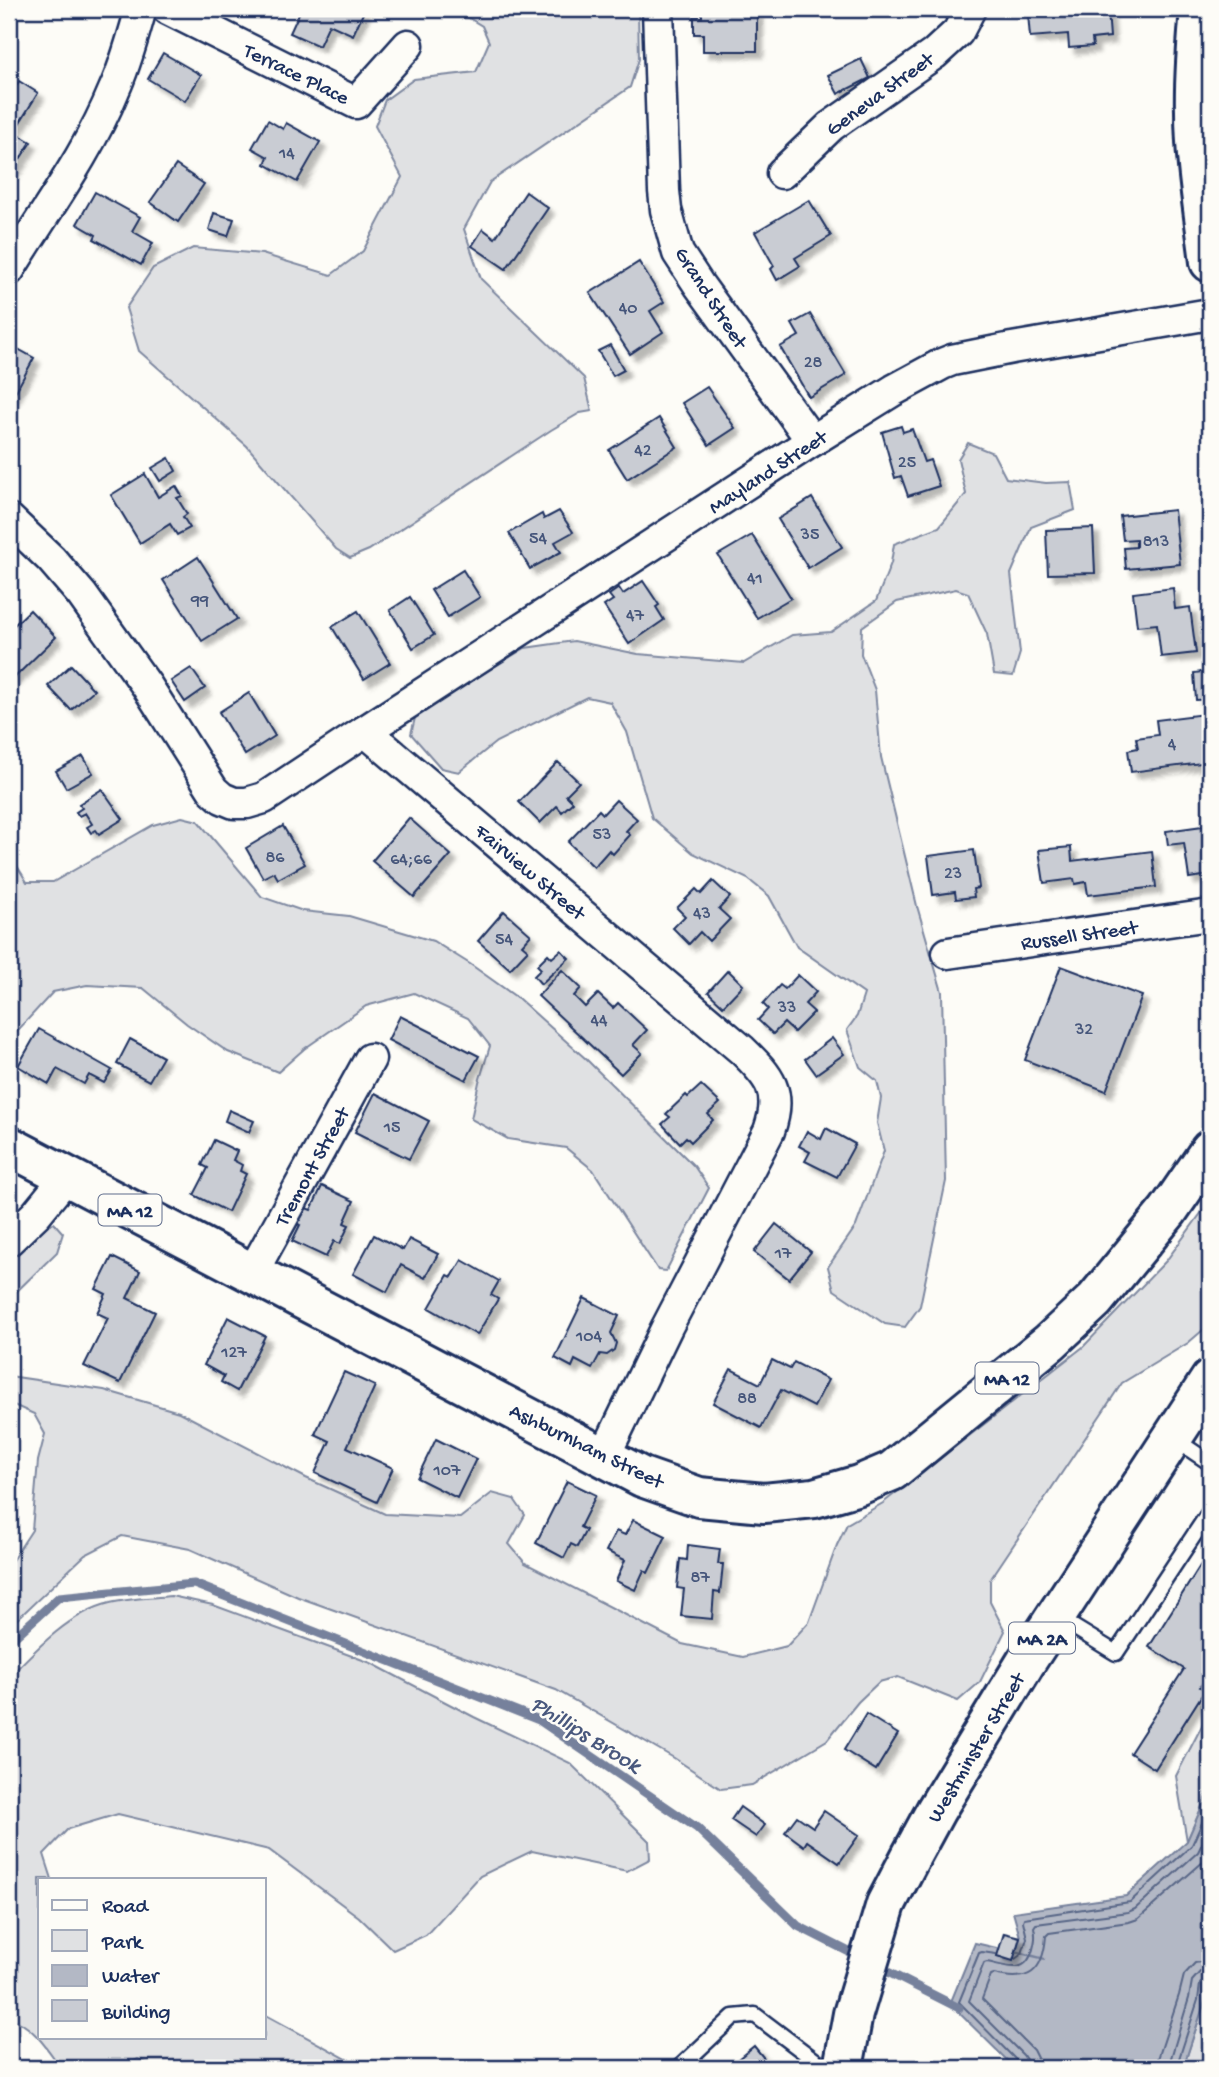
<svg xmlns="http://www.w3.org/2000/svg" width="1219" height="2077" font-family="'Gochi Hand',sans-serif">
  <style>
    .green { fill: #e0e1e3; stroke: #7e88a0; stroke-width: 2 }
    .water { fill: #b3b8c5; stroke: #76819c; stroke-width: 2 }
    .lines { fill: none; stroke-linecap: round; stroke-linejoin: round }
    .shore { stroke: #586687; stroke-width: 2 }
    .stream { stroke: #76819c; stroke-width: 9 }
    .building { fill: #c9ccd3; stroke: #1b2f5e; stroke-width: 2; filter: url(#shadow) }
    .lane-casing { stroke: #1b2f5e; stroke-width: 19 }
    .street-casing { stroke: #1b2f5e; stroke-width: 35 }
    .primary-casing { stroke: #1b2f5e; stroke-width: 44 }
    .highway-casing { stroke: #1b2f5e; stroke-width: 44 }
    .lane { stroke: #fdfcf7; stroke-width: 14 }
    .street { stroke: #fdfcf7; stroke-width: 30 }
    .primary { stroke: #fdfcf7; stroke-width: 38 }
    .highway { stroke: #fdfcf7; stroke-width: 38 }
    .labels { text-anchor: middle; stroke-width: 5; stroke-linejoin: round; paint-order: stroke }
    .number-label { font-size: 18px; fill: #46567b }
    .shield { fill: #fdfcf7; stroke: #5f6c8c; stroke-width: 2 }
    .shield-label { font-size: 19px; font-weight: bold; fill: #1b2f5e }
    .street-label { font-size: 21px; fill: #1b2f5e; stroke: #fdfcf7 }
    .water-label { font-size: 23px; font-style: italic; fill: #49587d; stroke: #fdfcf7 }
  </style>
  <defs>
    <filter id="shadow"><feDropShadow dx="6" dy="6" stdDeviation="2" flood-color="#0004"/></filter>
  </defs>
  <rect width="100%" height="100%" fill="#fdfcf7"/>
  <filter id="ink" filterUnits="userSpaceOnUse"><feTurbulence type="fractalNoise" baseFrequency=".0143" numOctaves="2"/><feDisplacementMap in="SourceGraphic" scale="14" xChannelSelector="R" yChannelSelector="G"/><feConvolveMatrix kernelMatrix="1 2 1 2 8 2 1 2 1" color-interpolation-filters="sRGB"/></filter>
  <g filter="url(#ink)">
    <g class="green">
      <polygon points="454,9 638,9 639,59 630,87 490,182 464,229 481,279 584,378 592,411 580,413 551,430 369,550 350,558 336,549 247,446 139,351 126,308 153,268 193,248 262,254 331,275 363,251 402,177 375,126 385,100 414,79 476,72 489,42 482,26"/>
      <polygon points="968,443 993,453 1006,478 1046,483 1070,482 1075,510 1031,527 1011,574 1020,653 1013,676 994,674 987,634 968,593 956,589 897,602 862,627 861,654 875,690 881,757 917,906 942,992 946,1181 920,1306 905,1327 885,1324 834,1290 828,1267 856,1226 884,1151 877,1123 881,1098 877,1081 860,1067 847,1030 857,1016 864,994 797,947 769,896 748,879 693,853 652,818 627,732 610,702 587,697 496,742 459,772 441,768 411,734 416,714 525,648 574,641 638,654 744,663 792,635 831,632 876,601 891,563 894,544 939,527 966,494 958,459"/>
      <polygon points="182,817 198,821 262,897 303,911 349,916 433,941 470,964 519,999 586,1059 694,1166 709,1188 666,1271 658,1270 593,1170 566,1148 508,1139 471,1119 479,1082 490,1046 468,1018 414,993 366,1006 304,1049 278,1072 228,1052 187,1024 143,988 87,985 53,992 9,1040 9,853 27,882 53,882 153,825"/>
      <polygon points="1210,1201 1210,1324 1188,1343 1122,1383 990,1580 990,1602 1005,1631 980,1682 958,1701 898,1677 879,1682 858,1702 827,1740 752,1785 721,1789 674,1758 556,1690 298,1597 190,1549 122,1536 85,1555 9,1627 9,1565 32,1530 38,1461 45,1434 34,1414 9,1403 9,1376 104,1390 179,1412 306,1478 385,1514 460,1518 492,1493 514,1499 525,1515 509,1544 525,1563 682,1644 743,1657 787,1646 809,1622 837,1545 847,1524 883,1503 1083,1347 1166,1261"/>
      <polygon points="54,1223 63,1233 57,1252 9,1299 9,1254 42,1227"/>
      <path d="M171,1596l42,9 158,58 103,54 96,46 79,78 1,18 -23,12 -95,-20 -52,25 -54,59 -33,15 -34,-33 -90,-67 -151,-36 -50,15 -24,25 8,25h-12v158h224v-23l81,44 15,10h-202l-20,-9 -18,9h-59c-12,-17 -30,-46 -52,-49v-342c27,-28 62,-65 101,-74 19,-5 41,-5 61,-7z"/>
      <polygon points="1210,1710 1210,1788 1187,1841 1176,1776"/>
      <polygon points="1210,1963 1210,2068 1183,2068 1205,2001"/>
    </g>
    <polygon class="water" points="1210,1788 1210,1963 1205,2001 1183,2068 1015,2068 950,2004 975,1943 1045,1959 1016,1951 1020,1937 1013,1912 1126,1896 1187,1841"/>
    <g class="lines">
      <g class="shore">
        <polyline points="996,1954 982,1952 979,1953 959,2002 1017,2061 1019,2068"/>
        <polyline points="1015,1959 1022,1954 1027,1938 1023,1921 1024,1918 1130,1902 1192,1845 1210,1805"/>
        <path d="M1028,2068l-1,-7 -4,-6 -54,-54 15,-38 3,-1c20,4 39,14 46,-13 2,-8 3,-13 1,-22l2,-3 92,-12 7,-3 63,-57 12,-25"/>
        <path d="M1038,2068v-8l-5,-10 -51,-51 9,-24 3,-1c35,9 49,-1 52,-38l3,-3 80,-11 9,-3 66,-58 6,-8"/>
        <polyline points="1157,2068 1158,2059 1179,1995 1184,1975 1195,1963 1210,1960"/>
        <polyline points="1168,2068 1189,1998 1192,1981 1200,1972 1210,1970"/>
        <polyline points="1176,2068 1198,2000 1200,1984 1204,1980 1210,1979"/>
      </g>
      <g class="stream">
        <polyline points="9,1642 59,1597 194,1584 539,1720 697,1828 798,1926 859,1957"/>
        <polyline points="878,1967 959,2008"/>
      </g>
    </g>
    <g class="building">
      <polygon points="301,9 365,9 353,35 329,24 319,46 290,33"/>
      <polygon points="702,9 741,9 741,13 757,13 757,51 703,51 703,34 694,34 694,17 702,17"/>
      <polygon points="1053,9 1087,9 1088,12 1108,10 1110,37 1092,39 1093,46 1069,48 1068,34 1030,37 1028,14 1054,12"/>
      <polygon points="163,53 201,75 185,101 148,79"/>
      <polygon points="861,59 870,78 838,94 828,75"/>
      <polygon points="19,81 38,93 14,132 31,142 11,173 9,172 9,97"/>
      <polygon points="268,120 283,129 286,123 320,142 297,182 265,164 268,157 252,148"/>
      <polygon points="176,165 204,184 178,222 150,202"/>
      <polygon points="95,192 140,217 132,231 153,243 141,265 94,239 96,235 77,224"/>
      <polygon points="526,192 548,208 506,269 472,246 483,229 495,238"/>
      <polygon points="809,200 831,236 795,258 800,266 777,280 771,269 774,266 755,232"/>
      <polygon points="214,213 234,219 228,236 209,230"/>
      <polygon points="639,262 664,302 650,311 663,332 630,354 590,293"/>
      <polygon points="810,314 846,375 809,397 780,347 799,336 792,324"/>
      <polygon points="9,344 34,358 9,404"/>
      <polygon points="610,345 624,370 613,376 598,351"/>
      <polygon points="707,387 735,428 709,445 682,403"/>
      <polygon points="659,418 677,447 627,479 609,450"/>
      <polygon points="901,426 903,432 912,429 924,462 930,460 939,486 908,496 901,476 895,478 882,432"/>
      <polygon points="169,458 176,471 160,481 152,468"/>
      <polygon points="145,474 158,497 176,486 182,496 177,498 187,514 183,517 190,528 177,535 170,524 140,543 111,495"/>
      <polygon points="812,498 842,547 808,568 778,519"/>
      <polygon points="1174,510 1180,564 1126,569 1124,548 1136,547 1136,539 1123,540 1120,516"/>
      <polygon points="559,511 573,532 555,542 561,552 530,569 509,533 542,514 544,519"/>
      <polygon points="1093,528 1095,573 1048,574 1046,530"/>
      <polygon points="752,535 791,598 757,618 718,555"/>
      <polygon points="198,557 237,619 202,641 163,580"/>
      <polygon points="463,570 480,597 448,617 431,590"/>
      <polygon points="643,581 659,605 656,607 664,620 629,644 604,606 613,600 609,595 619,588 623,594"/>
      <polygon points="1173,588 1175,609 1190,607 1196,653 1161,657 1157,624 1137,626 1133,593"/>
      <polygon points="410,597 434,635 413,648 390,610"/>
      <polygon points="30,610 56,637 9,683 9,630"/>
      <polygon points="358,611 390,663 364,679 332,627"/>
      <polygon points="71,665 94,690 71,710 48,686"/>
      <polygon points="191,668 205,688 185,702 171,681"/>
      <polygon points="1210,671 1210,699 1196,700 1194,673"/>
      <polygon points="249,693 275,736 245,755 219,712"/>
      <polygon points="1204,714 1210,762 1131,772 1128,750 1138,748 1136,738 1158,735 1156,720"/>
      <polygon points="83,756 93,773 66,788 56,771"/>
      <polygon points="558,762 579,782 566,795 573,802 562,812 557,806 540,823 519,802"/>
      <polygon points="102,789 123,819 99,834 96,830 91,833 87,827 92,824 85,813 79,816 76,812 82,808 79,804"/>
      <polygon points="616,800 637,819 626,831 630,835 613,854 609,850 594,867 568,842 599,810 603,814"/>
      <polygon points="409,818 451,855 414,897 372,861"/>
      <polygon points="1210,825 1210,875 1189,878 1184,843 1168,845 1166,831"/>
      <polygon points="283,826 305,864 278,879 274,872 263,878 246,848"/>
      <polygon points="1071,847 1072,861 1152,851 1156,887 1088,895 1086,882 1075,884 1074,879 1044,883 1039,850"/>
      <polygon points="974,850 979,888 973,889 974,897 956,899 955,892 933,895 928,856"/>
      <polygon points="713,881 730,897 719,909 730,919 709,941 700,932 689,944 673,928 685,916 677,908 696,889 701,894"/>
      <polygon points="504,911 531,935 522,945 528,950 510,969 478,941"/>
      <polygon points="561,950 569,958 541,984 534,976 541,969 537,965 548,954 552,958"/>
      <polygon points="1061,966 1142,996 1106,1091 1025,1060"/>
      <polygon points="562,970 581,988 574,996 585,1007 598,994 613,1008 618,1003 647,1030 633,1045 642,1053 621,1074 538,996"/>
      <polygon points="728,970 743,985 723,1006 708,992"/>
      <polygon points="798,975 816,992 805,1004 814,1012 794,1032 784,1023 773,1034 758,1020 768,1009 763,1004 780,985 785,989"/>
      <polygon points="400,1016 479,1056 466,1080 388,1040"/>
      <polygon points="39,1029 112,1070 104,1083 89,1075 84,1084 57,1069 49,1084 18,1066"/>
      <polygon points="832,1038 844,1054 816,1074 805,1059"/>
      <polygon points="130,1039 163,1057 149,1081 117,1064"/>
      <polygon points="701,1085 720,1103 708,1114 713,1120 691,1142 686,1137 680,1143 662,1124 670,1117 666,1114 686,1095 688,1097"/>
      <polygon points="375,1093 429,1121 409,1159 355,1132"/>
      <polygon points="229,1110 254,1121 249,1132 225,1121"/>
      <polygon points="826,1128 855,1144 837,1177 805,1161 810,1152 799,1146 807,1131 821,1139"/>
      <polygon points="214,1140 237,1151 233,1160 242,1165 240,1171 246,1174 228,1212 194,1195 208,1168 202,1165"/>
      <polygon points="322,1186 354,1201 344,1223 349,1225 340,1244 334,1241 326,1257 292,1241 300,1225 294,1223 301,1206 311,1210"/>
      <polygon points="776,1224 811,1252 789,1279 754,1252"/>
      <polygon points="374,1235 403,1250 409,1239 438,1254 425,1278 401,1265 387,1292 353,1274"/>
      <polygon points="112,1257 140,1271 127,1298 155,1312 120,1383 84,1366 108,1318 97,1313 106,1294 96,1289"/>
      <polygon points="462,1260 499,1281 491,1295 498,1299 477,1335 429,1308 448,1275 452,1277"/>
      <polygon points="584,1298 619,1316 611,1333 616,1343 614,1350 607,1355 600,1354 592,1369 575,1360 572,1367 555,1358"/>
      <polygon points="228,1317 265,1336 237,1391 221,1382 224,1376 204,1365"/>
      <polygon points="772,1360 790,1369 794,1362 828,1380 814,1407 781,1390 761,1428 713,1403 731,1369 760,1384"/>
      <polygon points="344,1372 375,1386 347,1447 393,1468 377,1502 315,1473 330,1441 315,1434"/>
      <polygon points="436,1439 476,1459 457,1498 417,1478"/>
      <polygon points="567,1481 596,1495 580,1527 586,1530 577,1547 571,1544 564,1558 536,1543"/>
      <polygon points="633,1520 666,1536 648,1573 644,1570 635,1590 616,1581 625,1560 606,1551 616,1531 625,1535"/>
      <polygon points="688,1545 720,1549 718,1564 723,1564 720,1593 714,1592 712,1619 681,1616 684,1589 677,1588 680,1559 687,1560"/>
      <polygon points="1210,1550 1210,1671 1200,1687 1205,1690 1155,1769 1130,1753 1184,1669 1149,1647"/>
      <polygon points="866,1714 898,1734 876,1770 844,1750"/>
      <polygon points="740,1807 765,1825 756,1837 731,1820"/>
      <polygon points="824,1811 859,1835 839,1863 807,1841 804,1846 785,1832 797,1816 813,1827"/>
      <polygon points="1004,1933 1020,1937 1013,1961 997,1956"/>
      <polygon points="754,2046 772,2068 727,2068"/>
    </g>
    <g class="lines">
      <g class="lane-casing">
        <g id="lane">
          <polyline points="1173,1438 1210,1463"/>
          <polyline points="1057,1617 1116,1653 1210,1511"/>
          <polyline points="679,2068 733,2017 755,2015 825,2068"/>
        </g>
      </g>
      <g class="street-casing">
        <g id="street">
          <polyline points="168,9 356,103 408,45"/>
          <polyline points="658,9 664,191 666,210 678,253 699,285 812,441"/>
          <polyline points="782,173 831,126 934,54 958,32 970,9"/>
          <path d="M9,270c36,-59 79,-116 105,-180 12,-26 19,-54 27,-81"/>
          <path d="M9,519l42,40 31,36 65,91 66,104 9,8 12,5h13l17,-5 101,-67 377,319c28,27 41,42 27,81l-102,196 -63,130"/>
          <polyline points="365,731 812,441 894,390 942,364 952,360 1012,348 1210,314"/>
          <polyline points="948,953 1210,915"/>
          <polyline points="9,1240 36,1214 67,1176"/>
          <polyline points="252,1273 370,1059"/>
        </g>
      </g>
      <g class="primary-casing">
        <polyline id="primary" points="9,1146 642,1477 699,1497 764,1503 814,1498 859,1485 892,1471 1050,1342 1095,1300 1168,1211 1210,1150"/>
      </g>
      <g class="highway-casing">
        <g id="highway">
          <path d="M1200,9c-3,34 -6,68 -5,102 0,51 9,101 15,151"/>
          <polyline points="843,2068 853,2014 886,1904 911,1856 936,1810 1026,1662 1210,1380"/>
        </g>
      </g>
      <use href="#lane" class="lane"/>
      <use href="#street" class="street"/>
      <use href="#primary" class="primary"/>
      <use href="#highway" class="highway"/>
    </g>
  </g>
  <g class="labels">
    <g class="number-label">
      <text x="287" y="158">14</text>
      <text x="628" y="313">40</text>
      <text x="813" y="367">28</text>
      <text x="643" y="455">42</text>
      <text x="907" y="467">25</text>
      <text x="810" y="539">35</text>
      <text x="538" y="543">54</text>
      <text x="1156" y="546">813</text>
      <text x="755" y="583">41</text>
      <text x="200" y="605">99</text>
      <text x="635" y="620">47</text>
      <text x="1172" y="749">4</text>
      <text x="602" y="839">53</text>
      <text x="275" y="862">86</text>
      <text x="411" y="864">64;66</text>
      <text x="953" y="878">23</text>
      <text x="702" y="918">43</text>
      <text x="504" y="944">54</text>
      <text x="787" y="1012">33</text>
      <text x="599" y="1025">44</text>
      <text x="1084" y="1034">32</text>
      <text x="392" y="1132">15</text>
      <text x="783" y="1258">17</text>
      <text x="589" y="1341">104</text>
      <text x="234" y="1357">127</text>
      <text x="747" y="1403">88</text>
      <text x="447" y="1475">107</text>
      <text x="700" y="1582">87</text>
    </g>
    <g class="shield">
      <rect x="98.5" y="1194.5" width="63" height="31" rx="5"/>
      <rect x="975.5" y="1362.5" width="63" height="31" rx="5"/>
      <rect x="1009" y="1622.5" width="66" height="31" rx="5"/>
    </g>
    <g class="shield-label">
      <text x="130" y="1217">MA 12</text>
      <text x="1007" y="1385">MA 12</text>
      <text x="1042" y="1645">MA 2A</text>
    </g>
    <g class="street-label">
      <text transform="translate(297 73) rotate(26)" y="7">Terrace Place</text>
      <text transform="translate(879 93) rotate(-36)" y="7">Geneva Street</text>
      <text transform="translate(712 297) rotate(57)" y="7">Grand Street</text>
      <text transform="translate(767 471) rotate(-33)" y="7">Mayland Street</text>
      <text transform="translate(531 871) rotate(40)" y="7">Fairview Street</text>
      <text transform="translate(1079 934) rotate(-8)" y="7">Russell Street</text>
      <text transform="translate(311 1166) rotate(-61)" y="7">Tremont Street</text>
      <text transform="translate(587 1445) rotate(26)" y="7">Ashburnham Street</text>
      <text transform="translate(975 1747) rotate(-59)" y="7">Westminster Street</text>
    </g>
    <g class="water-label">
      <text transform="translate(587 1733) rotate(32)" y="8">Phillips Brook</text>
    </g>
  </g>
  <rect width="1219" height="2077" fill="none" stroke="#fdfcf7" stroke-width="35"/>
  <rect x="18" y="18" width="1184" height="2042" fill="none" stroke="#1b2f5e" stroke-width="2.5" filter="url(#ink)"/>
  <rect x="38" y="1878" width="228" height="161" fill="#fdfcf7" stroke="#a3aaba" stroke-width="2"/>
  <rect x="52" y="1900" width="35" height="10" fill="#fdfcf7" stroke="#a3aaba" stroke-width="2"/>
  <text x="102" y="1912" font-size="21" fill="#1b2f5e">Road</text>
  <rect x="52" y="1930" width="35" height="21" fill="#e0e1e3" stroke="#a3aaba" stroke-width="2"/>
  <text x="102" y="1948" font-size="21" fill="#1b2f5e">Park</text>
  <rect x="52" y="1965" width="35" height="21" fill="#b3b8c5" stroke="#a3aaba" stroke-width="2"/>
  <text x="102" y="1982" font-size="21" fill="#1b2f5e">Water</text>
  <rect x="52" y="2000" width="35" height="21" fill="#c9ccd3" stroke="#a3aaba" stroke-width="2"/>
  <text x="102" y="2018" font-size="21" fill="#1b2f5e">Building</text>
</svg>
